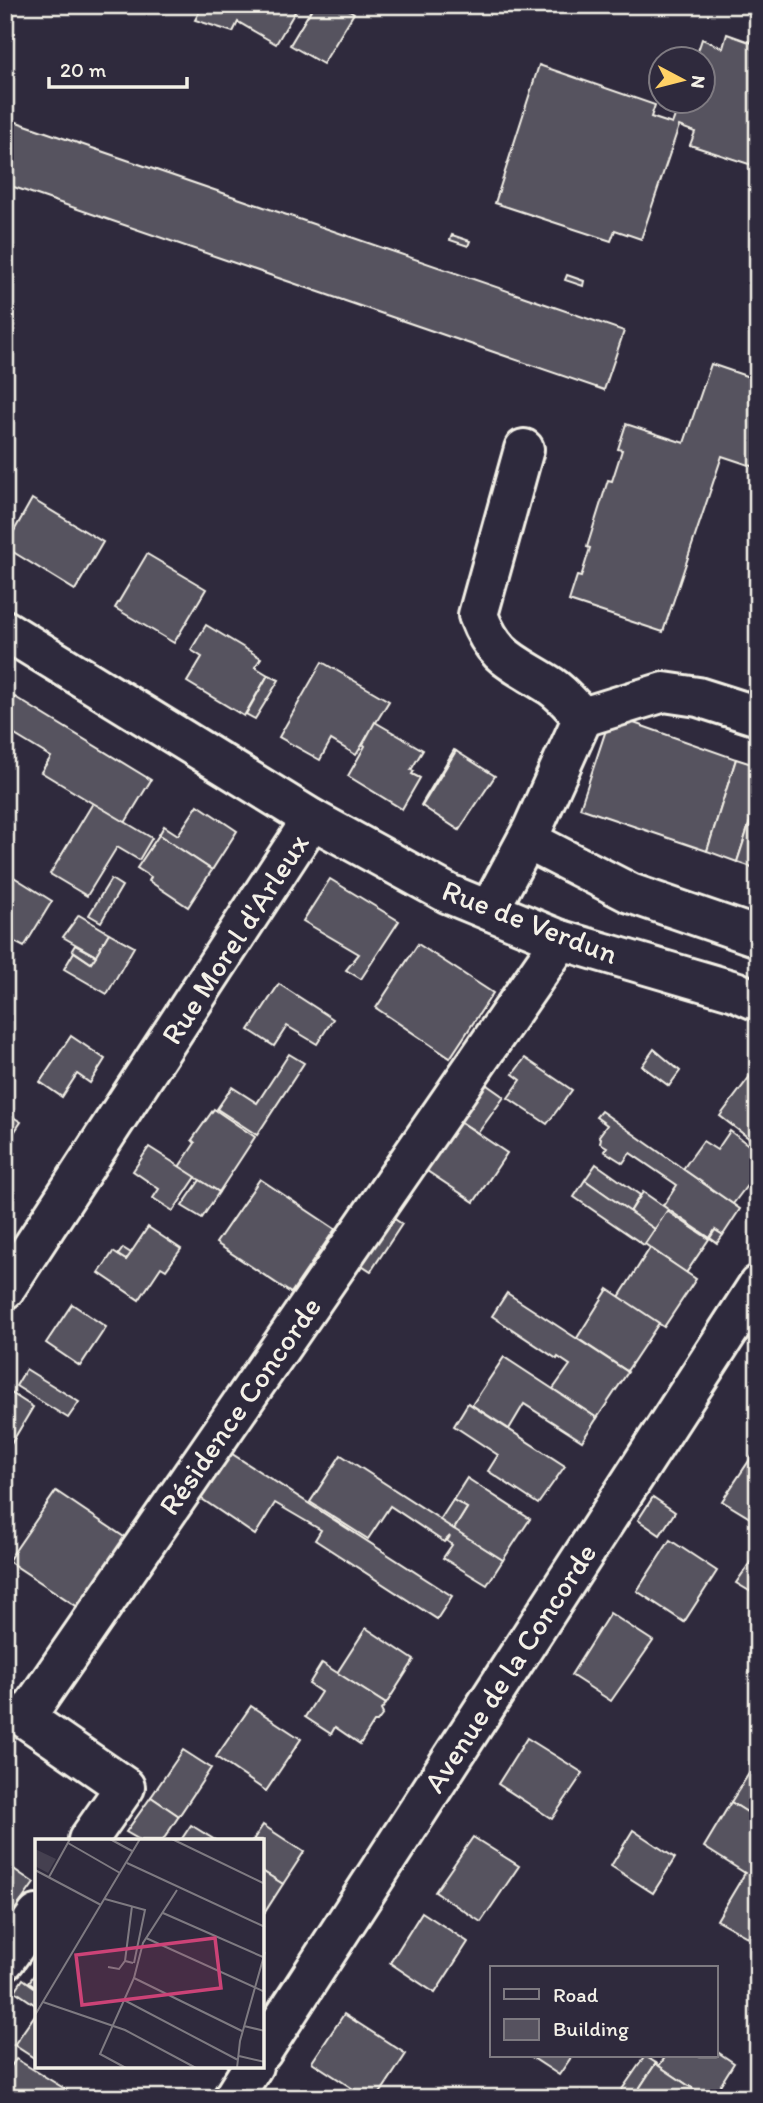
<svg xmlns="http://www.w3.org/2000/svg" width="763" height="2103" font-family="Itim,sans-serif">
  <style>
    .building { fill: #56525f; stroke: #f4f1e8; stroke-width: 2 }
    .lines { fill: none; stroke-linecap: round; stroke-linejoin: round }
    .minor-casing { stroke: #f4f1e8; stroke-width: 44 }
    .minor { stroke: #2f2a3d; stroke-width: 38 }
    .labels { text-anchor: middle; stroke-width: 5; stroke-linejoin: round; paint-order: stroke }
    .street-label { font-size: 30px; fill: #f4f1e8; stroke: #2f2a3d }
    .inset-road { fill: none; stroke: #7e7a81; stroke-width: 2 }
    .view { fill: #cc4377; fill-opacity: 0.15; stroke: #cc4377; stroke-width: 3.5 }
    .inset-edge { fill: none; stroke: #f4f1e8; stroke-width: 3.5 }
  </style>
  <rect width="100%" height="100%" fill="#2f2a3d"/>
  <filter id="ink" filterUnits="userSpaceOnUse"><feTurbulence type="fractalNoise" baseFrequency=".0143" numOctaves="2"/><feDisplacementMap in="SourceGraphic" scale="14" xChannelSelector="R" yChannelSelector="G"/><feConvolveMatrix kernelMatrix="1 2 1 2 8 2 1 2 1" color-interpolation-filters="sRGB"/></filter>
  <g filter="url(#ink)">
    <g class="building">
      <polygon points="203,5 238,5 245,10 248,5 299,5 276,44 238,22 233,32 195,20"/>
      <polygon points="314,5 341,5 354,13 323,64 290,45"/>
      <polygon points="727,34 758,45 758,167 690,145 695,132 679,126 641,239 615,230 611,241 495,203 539,65 655,105 651,117 672,124 680,102 704,102 704,60 695,60 702,39 723,48"/>
      <polygon points="5,118 624,331 604,390 5,184"/>
      <polygon points="452,235 470,241 468,246 450,240"/>
      <polygon points="567,275 584,281 583,286 565,280"/>
      <polygon points="711,364 758,380 758,468 722,456 663,632 569,601 577,576 581,577 590,548 587,547 608,480 612,481 622,450 618,449 626,424 684,443"/>
      <polygon points="32,499 103,542 75,590 5,547"/>
      <polygon points="147,554 206,589 174,643 115,608"/>
      <polygon points="206,625 261,658 255,667 268,675 244,716 187,682 202,657 191,650"/>
      <polygon points="322,662 389,701 356,755 331,740 320,760 279,737"/>
      <polygon points="268,675 279,680 255,719 246,714"/>
      <polygon points="15,697 151,780 125,823 41,772 51,757 5,729 5,712"/>
      <polygon points="611,715 736,759 707,851 580,808"/>
      <polygon points="375,722 423,750 411,770 414,771 412,774 420,778 402,809 348,776 365,746 363,744"/>
      <polygon points="454,750 456,751 422,806 421,805"/>
      <polygon points="456,751 495,776 459,830 422,806"/>
      <polygon points="736,759 758,766 758,797 737,862 707,851"/>
      <polygon points="758,797 758,869 737,862"/>
      <polygon points="93,803 152,838 139,860 117,847 87,896 50,874"/>
      <polygon points="198,805 237,831 212,870 159,835 164,826 178,835"/>
      <polygon points="159,835 212,870 188,907 149,881 151,877 137,868"/>
      <polygon points="9,874 52,901 24,947 13,941 5,953 5,879"/>
      <polygon points="111,879 122,886 101,922 89,915"/>
      <polygon points="330,879 399,921 361,979 346,970 359,954 303,921"/>
      <polygon points="79,915 109,933 96,956 63,937"/>
      <polygon points="109,933 134,947 107,994 64,969 74,952 91,963"/>
      <polygon points="418,944 493,993 450,1058 376,1008"/>
      <polygon points="75,945 96,956 91,963 72,950"/>
      <polygon points="279,984 333,1019 317,1044 287,1026 274,1046 249,1030"/>
      <polygon points="71,1036 105,1059 90,1083 77,1074 62,1097 40,1082"/>
      <polygon points="654,1049 680,1071 669,1086 642,1066"/>
      <polygon points="289,1054 304,1063 257,1135 217,1109 232,1087 257,1103"/>
      <polygon points="525,1058 572,1090 547,1124 508,1098 521,1080 513,1074"/>
      <polygon points="751,1075 758,1081 758,1128 750,1139 720,1116"/>
      <polygon points="477,1078 504,1097 478,1133 452,1116"/>
      <polygon points="214,1109 255,1137 219,1192 179,1167 195,1143 192,1140"/>
      <polygon points="601,1111 740,1209 723,1235 715,1230 710,1238 663,1206 677,1185 630,1153 623,1163 604,1151 607,1147 600,1143 601,1138 599,1136 607,1125 596,1117"/>
      <polygon points="5,1112 21,1122 5,1146"/>
      <polygon points="452,1116 507,1153 474,1202 418,1165"/>
      <polygon points="730,1131 758,1152 758,1171 733,1204 683,1169 703,1141 717,1150"/>
      <polygon points="149,1147 196,1177 173,1211 153,1198 159,1189 133,1171"/>
      <polygon points="596,1164 640,1195 630,1212 585,1180"/>
      <polygon points="260,1179 335,1229 291,1293 216,1243"/>
      <polygon points="200,1180 219,1192 202,1218 182,1206"/>
      <polygon points="585,1180 655,1229 644,1245 574,1197"/>
      <polygon points="643,1192 669,1210 655,1229 630,1212"/>
      <polygon points="667,1211 709,1239 686,1273 645,1244"/>
      <polygon points="386,1213 402,1224 371,1271 354,1260"/>
      <polygon points="148,1227 181,1249 166,1270 161,1267 139,1300 99,1273 113,1252 126,1260"/>
      <polygon points="715,1230 723,1235 717,1243 710,1238"/>
      <polygon points="123,1248 131,1253 126,1260 118,1255"/>
      <polygon points="650,1248 696,1279 664,1327 619,1297"/>
      <polygon points="608,1289 659,1323 627,1371 577,1338"/>
      <polygon points="507,1293 628,1372 597,1418 553,1389 570,1365 558,1357 557,1359 492,1316"/>
      <polygon points="72,1304 106,1327 80,1366 46,1343"/>
      <polygon points="504,1357 597,1418 582,1441 524,1404 509,1429 472,1405"/>
      <polygon points="26,1369 79,1402 68,1418 16,1386"/>
      <polygon points="5,1389 33,1407 5,1454"/>
      <polygon points="468,1403 565,1466 538,1504 488,1471 498,1455 454,1426"/>
      <polygon points="757,1449 758,1516 755,1521 722,1501"/>
      <polygon points="226,1450 452,1596 437,1619 315,1540 321,1530 275,1503 255,1535 196,1495"/>
      <polygon points="341,1455 503,1560 487,1585 443,1558 452,1545 447,1541 450,1536 444,1542 390,1506 368,1539 310,1502"/>
      <polygon points="467,1478 530,1519 503,1560 454,1529 467,1508 453,1500"/>
      <polygon points="56,1491 130,1541 84,1611 8,1561"/>
      <polygon points="653,1497 675,1512 660,1535 638,1520"/>
      <polygon points="453,1500 467,1508 454,1529 440,1520"/>
      <polygon points="670,1540 717,1571 684,1622 637,1591"/>
      <polygon points="758,1551 758,1596 736,1583"/>
      <polygon points="610,1613 653,1641 611,1701 571,1675"/>
      <polygon points="366,1628 414,1660 386,1704 337,1673"/>
      <polygon points="322,1663 386,1704 381,1710 383,1714 377,1722 374,1722 360,1744 335,1727 331,1734 305,1717 321,1692 309,1684"/>
      <polygon points="251,1706 301,1739 266,1791 216,1757"/>
      <polygon points="527,1738 583,1773 552,1819 498,1784"/>
      <polygon points="183,1750 211,1768 179,1816 151,1797"/>
      <polygon points="755,1764 758,1766 758,1819 731,1802"/>
      <polygon points="151,1797 179,1816 163,1840 140,1840 126,1832"/>
      <polygon points="731,1802 758,1819 758,1943 717,1920 745,1873 704,1847"/>
      <polygon points="191,1825 215,1840 181,1840"/>
      <polygon points="263,1825 304,1852 283,1884 262,1871 262,1840 253,1840"/>
      <polygon points="633,1830 675,1858 653,1893 611,1866"/>
      <polygon points="473,1837 519,1866 481,1922 435,1892"/>
      <polygon points="5,1863 34,1883 5,1924"/>
      <polygon points="262,1871 283,1884 265,1912 262,1910"/>
      <polygon points="422,1912 468,1942 435,1993 390,1963"/>
      <polygon points="37,1971 37,1987 29,1982"/>
      <polygon points="23,1979 37,1989 37,2006 15,1991"/>
      <polygon points="37,2012 37,2060 14,2045"/>
      <polygon points="344,2014 406,2054 377,2098 367,2098 312,2062"/>
      <polygon points="716,2051 734,2063 712,2098 707,2098 659,2066 666,2056 716,2056"/>
      <polygon points="530,2056 572,2056 559,2075"/>
      <polygon points="645,2056 656,2063 633,2098 616,2098"/>
      <polygon points="16,2059 75,2095 73,2098 5,2098 5,2075"/>
      <polygon points="656,2063 659,2066 707,2098 633,2098"/>
    </g>
    <g class="lines">
      <g class="minor-casing">
        <g id="minor">
          <polyline points="5,630 312,819 449,894 561,940 735,991 758,1001"/>
          <polyline points="583,717 664,692 698,697 758,716"/>
          <polyline points="527,840 630,893 758,937"/>
          <path d="M489,910l43,-80 51,-113c-10,-10 -20,-23 -32,-31 -37,-24 -56,-26 -73,-71l46,-166"/>
          <polyline points="5,1289 312,819"/>
          <polyline points="88,1840 125,1787 25,1718 561,940"/>
          <polyline points="5,1960 37,1915"/>
          <polyline points="262,2052 758,1285"/>
          <polyline points="233,2098 253,2066"/>
        </g>
      </g>
      <use href="#minor" class="minor"/>
    </g>
  </g>
  <g class="labels">
    <g class="street-label">
      <text transform="translate(530 922) rotate(21)" y="10">Rue de Verdun</text>
      <text transform="translate(235 939) rotate(-57)" y="10">Rue Morel d'Arleux</text>
      <text transform="translate(240 1406) rotate(-55)" y="10">Résidence Concorde</text>
      <text transform="translate(510 1668) rotate(-57)" y="10">Avenue de la Concorde</text>
    </g>
  </g>
  <g transform="translate(35 1839)">
    <rect width="229" height="229" fill="#2f2a3d"/>
    <path d="M0,10l21,10 -8,14 -13,-7z" fill="#454050"/>
    <path class="inset-road" d="M75,0l22,12M137,0l93,45M33,4l52,30M92,24l138,64M0,31l66,35M14,38l21,-38M70,60l40,11 -11,53M128,74l100,44M111,99l119,54M0,101v35M90,122l7,-55M73,128l11,2 6,-8 8,2M99,139l108,53M0,151v22M89,161l114,60M8,163l82,28 71,38M0,176l105,-176M209,187l21,5M204,217l26,6M91,229l-26,-14 34,-76 9,-35 34,-53M202,229l3,-27 25,-89"/>
    <path class="view" d="M180,99l6,50 -139,17 -6,-50z"/>
    <rect width="229" height="229" class="inset-edge"/>
  </g>
  <rect width="763" height="2103" fill="none" stroke="#2f2a3d" stroke-width="28"/>
  <rect x="14" y="14" width="735" height="2075" fill="none" stroke="#f4f1e8" stroke-width="2.5" filter="url(#ink)"/>
  <rect x="490" y="1966" width="228" height="91" fill="#2f2a3d" stroke="#7e7a81" stroke-width="2"/>
  <rect x="504" y="1989" width="35" height="10" fill="#2f2a3d" stroke="#7e7a81" stroke-width="2"/>
  <text x="553" y="2002" font-size="21" fill="#f4f1e8">Road</text>
  <rect x="504" y="2019" width="35" height="21" fill="#56525f" stroke="#7e7a81" stroke-width="2"/>
  <text x="553" y="2036" font-size="21" fill="#f4f1e8">Building</text>
  <g transform="translate(682 80) rotate(97)"><circle r="33" fill="#2f2a3d" stroke="#7e7a81" stroke-width="2"/>
  <path d="M0-5L12 26L0 18L-12 26Z" fill="#ffd166"/>
  <text y="-10" font-size="19" font-weight="bold" text-anchor="middle" fill="#f4f1e8">N</text>
  </g>
  <path d="M49 77v10h138v-10" fill="none" stroke="#f4f1e8" stroke-width="3.5"/>
  <text x="60" y="77" font-size="21" fill="#f4f1e8" stroke="#2f2a3d" stroke-width="5" paint-order="stroke">20 m</text>
</svg>
